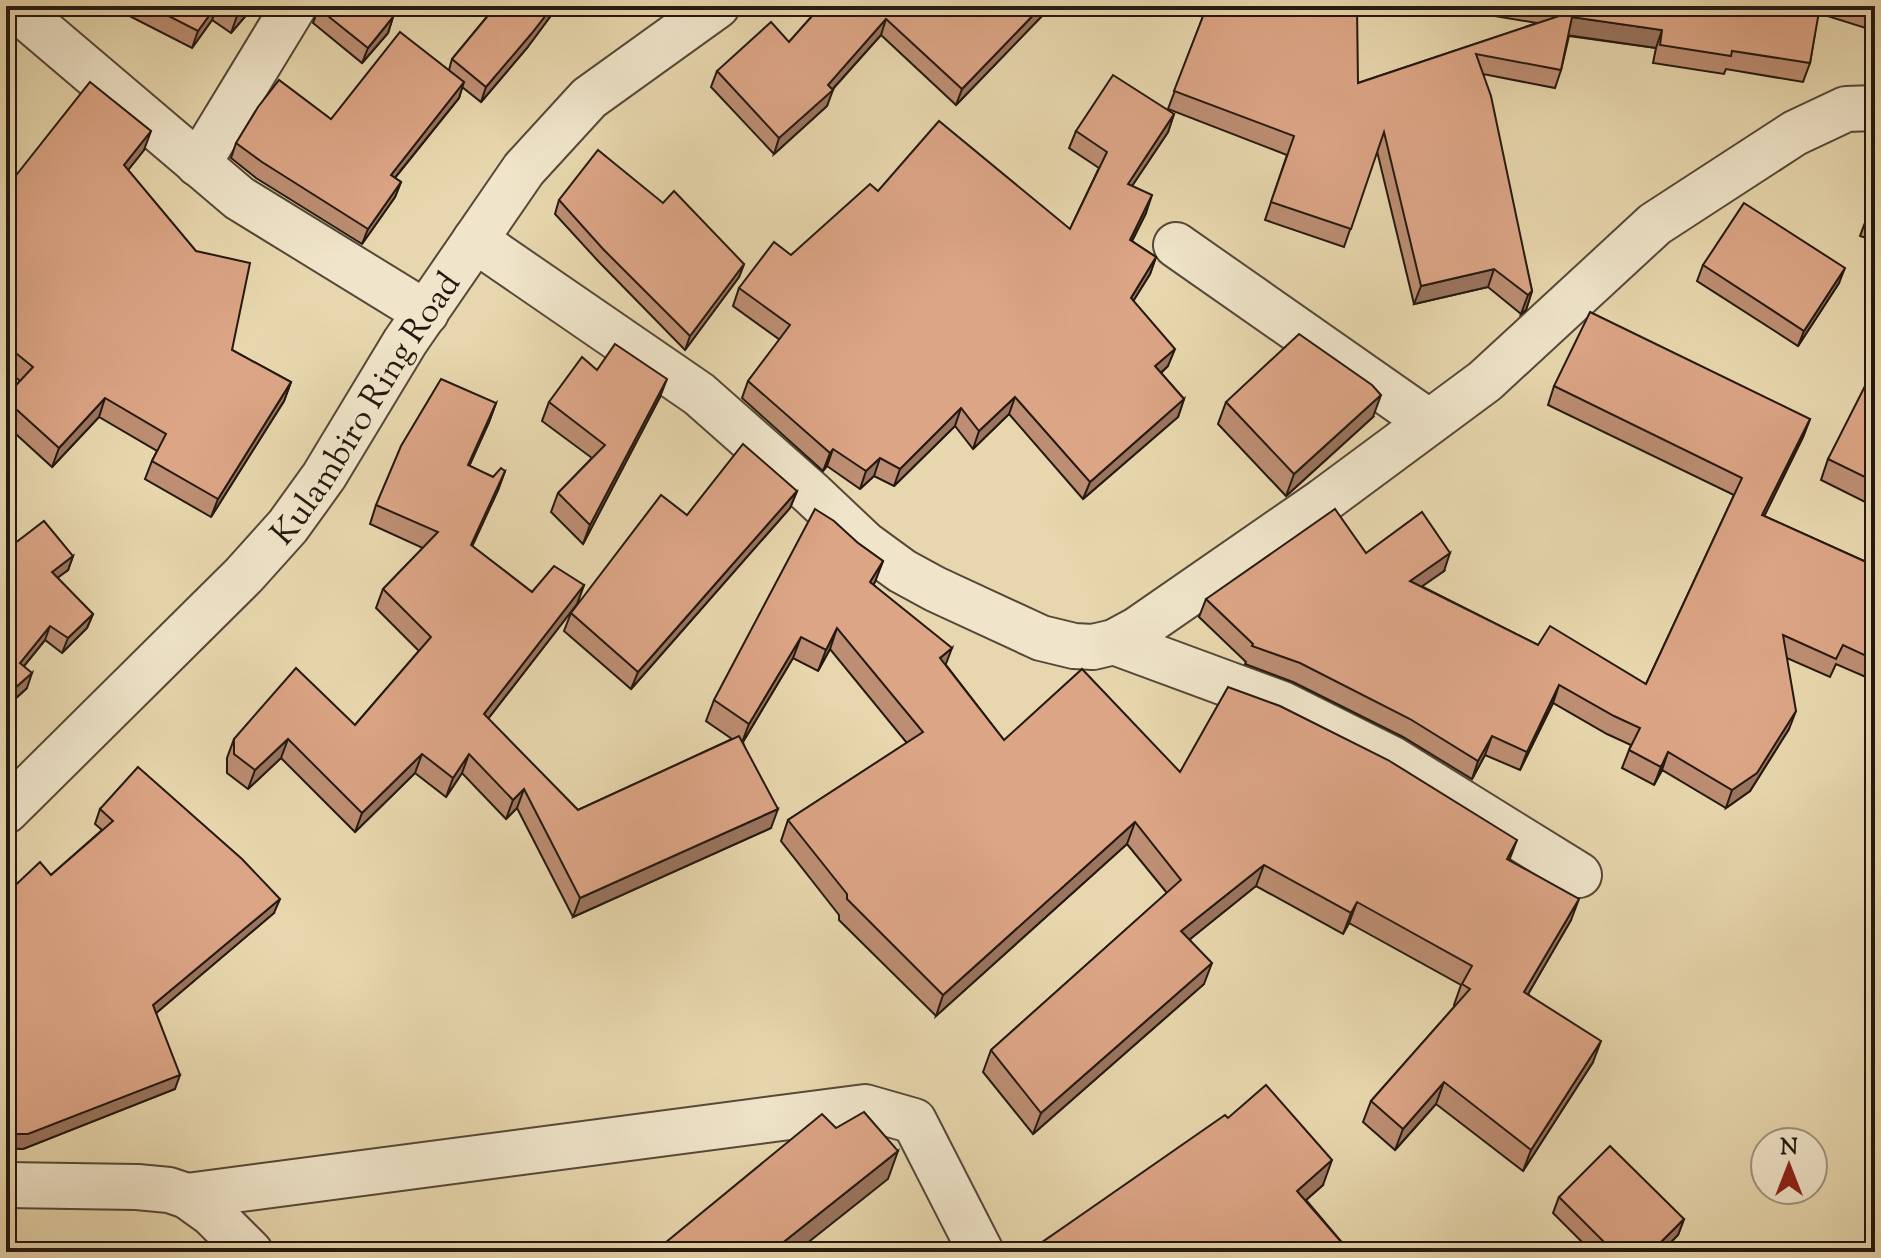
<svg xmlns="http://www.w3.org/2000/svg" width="1881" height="1258" font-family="'Sorts Mill Goudy',serif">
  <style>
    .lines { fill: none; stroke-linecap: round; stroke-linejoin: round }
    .minor-casing { stroke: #554838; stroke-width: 48 }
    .minor { stroke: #f0e5ca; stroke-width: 44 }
    .wall { fill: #bd8e73; stroke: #241910; stroke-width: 2 }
    .shaded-wall { fill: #9a745e; stroke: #241910; stroke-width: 2 }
    .building { fill: #dca586; stroke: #241910; stroke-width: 2 }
    .labels { text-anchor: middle; stroke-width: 6; stroke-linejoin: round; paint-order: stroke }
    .street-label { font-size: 34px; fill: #241910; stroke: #f0e5ca }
  </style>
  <rect width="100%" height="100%" fill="#e8d7ae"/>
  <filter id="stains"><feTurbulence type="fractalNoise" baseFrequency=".0025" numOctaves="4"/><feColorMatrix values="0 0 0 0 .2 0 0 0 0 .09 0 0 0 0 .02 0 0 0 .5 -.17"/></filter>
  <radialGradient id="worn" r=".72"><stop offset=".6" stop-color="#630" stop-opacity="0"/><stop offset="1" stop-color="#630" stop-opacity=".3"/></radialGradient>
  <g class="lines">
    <g class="minor-casing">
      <g id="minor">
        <polyline points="13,6 239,198 426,313"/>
        <polyline points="198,164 294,6"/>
        <polyline points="475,240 699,394 811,493 865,544 902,571 935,589 1041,638 1074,646 1093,647 1114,642 1138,629 1323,501 1485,381 1655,224 1795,133 1846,109 1875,108"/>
        <polyline points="1176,245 1429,422"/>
        <polyline points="1114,642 1282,704 1392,759 1579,875"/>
        <path id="s1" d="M6,811l238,-236 44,-49 36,-50 81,-134 119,-173 65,-71 128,-92"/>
        <polyline points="6,1185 137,1187 169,1190 187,1196 212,1214 250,1252"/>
        <polyline points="187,1196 865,1107 914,1121 981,1252"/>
      </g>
    </g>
    <use href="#minor" class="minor"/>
  </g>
  <g class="wall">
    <polygon points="110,6 254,6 231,33 212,20 192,48"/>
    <polygon points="481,6 558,6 527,48 481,102 462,87 459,98 395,178 401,182 395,197 362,244 256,178 231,158 236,143 331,119 449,70 452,59 490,13"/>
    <polygon points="821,6 1045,6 1042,16 956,105 881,35 832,90 827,106 774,154 711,87 717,71 789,42"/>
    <polygon points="1207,6 1358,83 1537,23 1435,6 1875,6 1875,31 1818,13 1810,63 1803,82 1726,69 1724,74 1653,63 1656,48 1569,36 1561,70 1555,88 1483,74 1532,291 1526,310 1521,314 1488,287 1414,304 1377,151 1344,247 1265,220 1287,155 1168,109"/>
    <polygon points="319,7 385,11 393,17 388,33 362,63 313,23"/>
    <polygon points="1174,114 1168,132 1132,186 1146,213 1132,241 1156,257 1150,274 1133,301 1168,366 1161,373 1184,399 1178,417 1083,499 1009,414 973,449 955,426 894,486 874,476 860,489 827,466 823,471 742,398 748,381 780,340 733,306 739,288 791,255 878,191 1070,229 1099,168 1069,148 1076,131"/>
    <polygon points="144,150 128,170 232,350 291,382 284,401 211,517 145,479 152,461 157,451 99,417 52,467 6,425 6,396 20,381 6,369 6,188"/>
    <polygon points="1875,196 1875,241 1860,236"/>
    <polygon points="559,200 663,203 744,264 739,277 685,350 599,262 555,214"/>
    <polygon points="1703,265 1839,283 1798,346 1697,281"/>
    <polygon points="597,370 660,397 583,544 551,512 558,493 592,458 542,421 549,402"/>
    <polygon points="1554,386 1810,419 1803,437 1764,516 1875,566 1875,681 1836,664 1830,677 1787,658 1789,729 1750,791 1726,808 1662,770 1654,785 1622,768 1631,745 1607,734 1553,703 1520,770 1485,755 1472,779 1403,737 1293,682 1245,664 1246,662 1199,617 1206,599 1366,553 1444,571 1421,586 1538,645 1646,684 1734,495 1548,405"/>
    <polygon points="1875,391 1875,507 1821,480 1828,459"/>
    <polygon points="1226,402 1373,417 1286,496 1218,424"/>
    <polygon points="496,403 489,422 469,466 493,477 505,471 498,490 472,546 532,592 584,585 577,604 488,719 578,810 732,739 706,721 714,700 858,543 883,561 873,584 946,665 1004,740 1180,772 1510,860 1571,920 1528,994 1593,1062 1523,1171 1436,1104 1395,1150 1363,1122 1371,1101 1455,1006 1454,1005 1461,985 1349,923 1343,934 1256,886 1190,939 1204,984 1033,1134 983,1072 991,1050 1167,893 1127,844 936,1016 839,920 839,915 781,841 788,820 907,743 830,649 818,671 793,658 743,742 771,828 573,917 517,808 506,819 462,773 446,797 415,773 355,832 281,758 248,789 227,773 227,758 234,739 355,725 419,651 376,608 383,589 423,548 370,524 376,505"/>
    <polygon points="797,491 790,508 631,689 564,631 571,613 687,515"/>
    <polygon points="10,547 73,556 68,570 57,578 93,614 87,628 62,653 45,640 24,666 27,688 12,702"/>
    <polygon points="100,809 274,913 156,1013 175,1089 23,1149 6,1148 6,894 51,875 102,830 95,824"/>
    <polygon points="1228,1118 1323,1185 1306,1200 1350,1252 1037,1252 1041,1243"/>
    <polygon points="1559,1197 1684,1219 1678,1235 1661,1252 1592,1252 1553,1213"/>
  </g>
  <g class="shaded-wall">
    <polygon points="216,6 218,6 212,20 192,48 198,31"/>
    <polygon points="246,6 254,6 231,33 237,16"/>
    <polygon points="553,6 558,6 527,48 481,102 486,87"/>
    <polygon points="1042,6 1045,6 1042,16 956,105 962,89"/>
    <polygon points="393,17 388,33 362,63 368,48"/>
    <polygon points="1572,17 1662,30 1656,48 1566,35"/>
    <polygon points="886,19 881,35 829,93 833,90 827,106 774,154 779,138"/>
    <polygon points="464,82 459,98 385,190 391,175"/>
    <polygon points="1174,114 1168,132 1122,201 1128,184"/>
    <polygon points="151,131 144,150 117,184 124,165"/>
    <polygon points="401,182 395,197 362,244 368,229"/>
    <polygon points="1152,195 1146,213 1124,257 1130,240"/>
    <polygon points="1156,257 1150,274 1124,316 1131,298"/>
    <polygon points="744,264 739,277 685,350 690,336"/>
    <polygon points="1845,268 1839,283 1798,346 1804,331"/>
    <polygon points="1494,269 1488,287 1414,304 1421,286"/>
    <polygon points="1532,291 1526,310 1521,314 1528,295"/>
    <polygon points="1175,349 1168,366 1148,384 1155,366"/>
    <polygon points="667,379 660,397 583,544 590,525"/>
    <polygon points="291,382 284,401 211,517 218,499"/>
    <polygon points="1381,395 1373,417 1286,496 1294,474"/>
    <polygon points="1015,397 1009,414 973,449 979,431"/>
    <polygon points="105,398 99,417 52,467 59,448"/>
    <polygon points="1184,399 1178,417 1083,499 1090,482"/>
    <polygon points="496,403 489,422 461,484 468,465"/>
    <polygon points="961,408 955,426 894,486 900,469"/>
    <polygon points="1810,419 1803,437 1756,533 1762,515"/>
    <polygon points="833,449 827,466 823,471 830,453"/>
    <polygon points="880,458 874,476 860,489 866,471"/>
    <polygon points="505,471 498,490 464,564 471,545"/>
    <polygon points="797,491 790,508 631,689 638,672"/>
    <polygon points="1450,553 1444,571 1404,599 1410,581"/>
    <polygon points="73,556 68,570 46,586 52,572"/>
    <polygon points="883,561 875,582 863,603 870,582"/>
    <polygon points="584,585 577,604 477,733 484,714"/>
    <polygon points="93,614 87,628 62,653 68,638"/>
    <polygon points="50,626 45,640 15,677 20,663"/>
    <polygon points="837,628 830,649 818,671 826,650"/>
    <polygon points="801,637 793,658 741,745 749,724"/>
    <polygon points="952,648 944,669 940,658"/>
    <polygon points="32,673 27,688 6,707 6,696"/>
    <polygon points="1559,685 1553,703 1520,770 1527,752"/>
    <polygon points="1796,711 1789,729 1750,791 1726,808 1732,790"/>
    <polygon points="1492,736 1485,755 1472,779 1478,761"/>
    <polygon points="288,739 281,758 248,789 255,770"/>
    <polygon points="1668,752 1662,770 1654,785 1661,767"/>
    <polygon points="422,754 415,773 355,832 362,813"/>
    <polygon points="469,754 462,773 446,797 453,778"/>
    <polygon points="524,789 517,808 506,819 513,800"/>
    <polygon points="778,809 771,828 573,917 580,898"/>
    <polygon points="1135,822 1127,844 936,1016 943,995"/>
    <polygon points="1517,840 1509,861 1507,859"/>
    <polygon points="1264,865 1256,886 1174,952 1181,931"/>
    <polygon points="280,899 274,913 148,1020 153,1005"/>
    <polygon points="1579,899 1571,920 1517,1013 1524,992"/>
    <polygon points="1357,902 1349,923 1343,934 1351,913"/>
    <polygon points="1212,963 1204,984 1033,1134 1041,1113"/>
    <polygon points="1601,1041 1593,1062 1523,1171 1531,1150"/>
    <polygon points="180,1075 175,1089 23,1149 6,1148 6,1134"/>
    <polygon points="1444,1082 1436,1104 1395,1150 1403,1129"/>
    <polygon points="898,1151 888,1179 796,1252 771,1252"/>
    <polygon points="1332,1160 1323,1185 1289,1215 1297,1191"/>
    <polygon points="1684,1219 1678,1235 1661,1252 1651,1252"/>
  </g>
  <g class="building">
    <polygon points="149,6 216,6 198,31"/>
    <polygon points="223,6 246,6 237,16"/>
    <polygon points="319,6 385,6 383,9 393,17 368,48 318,8"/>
    <polygon points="496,6 553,6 532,33 486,87 452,59"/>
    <polygon points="821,6 1042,6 962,89 886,19 828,85 833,90 779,138 717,71 771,22 789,42"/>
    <polygon points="1207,6 1357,6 1358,83 1574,11 1547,6 1820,6 1810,63 1732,51 1731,56 1660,45 1662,30 1572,17 1561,70 1476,54 1491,96 1532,291 1528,295 1494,269 1421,286 1384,132 1351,229 1271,202 1294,136 1174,91"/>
    <polygon points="1859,6 1875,6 1875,11"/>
    <polygon points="400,32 464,82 391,175 401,182 368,229 262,162 236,143 258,107 279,80 331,119"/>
    <polygon points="1113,75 1174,114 1128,184 1152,195 1130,240 1156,257 1131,298 1175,349 1155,366 1184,399 1090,482 1015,397 979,431 961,408 900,469 880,458 866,471 833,449 830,453 748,381 790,325 739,288 774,242 791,255 870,184 878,191 939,121 1070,229 1107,152 1076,131"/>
    <polygon points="90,82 151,131 124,165 196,251 250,263 232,350 291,382 218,499 152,461 166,434 105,398 59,448 6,400 6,396 33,367 6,345 6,188"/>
    <polygon points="598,150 663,203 674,191 744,264 690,336 603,249 559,200"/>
    <polygon points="1875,196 1875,218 1868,215"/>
    <polygon points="1744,203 1845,268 1804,331 1703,265"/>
    <polygon points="1590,312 1810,419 1762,515 1875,566 1875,660 1843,645 1836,659 1783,635 1796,711 1757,773 1732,790 1668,752 1661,767 1629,750 1640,728 1614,716 1559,685 1527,752 1492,736 1478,761 1410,719 1300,663 1252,646 1253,644 1206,599 1335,509 1366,553 1422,512 1450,553 1410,581 1538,645 1550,626 1646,684 1742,478 1554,386"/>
    <polygon points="1299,334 1372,385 1381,395 1294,474 1226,402"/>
    <polygon points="615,344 667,379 590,525 558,493 605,445 549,402 582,357 597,370"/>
    <polygon points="441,379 496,403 468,465 493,477 501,468 505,471 471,545 532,592 554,566 584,585 484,714 578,810 739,736 778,809 580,898 524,789 513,800 469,754 453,778 422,754 362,813 288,739 255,770 234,754 234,739 296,668 355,725 431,637 383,589 438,532 376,505 401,446"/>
    <polygon points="1865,386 1875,391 1875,482 1828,459"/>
    <polygon points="743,444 797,491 638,672 571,613 661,495 687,515"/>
    <polygon points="815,509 834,521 858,543 883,561 870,582 952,648 940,658 1004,740 1082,669 1180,772 1228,687 1280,706 1388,760 1517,840 1507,859 1579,899 1524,992 1601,1041 1531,1150 1444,1082 1403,1129 1371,1101 1470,989 1462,984 1472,966 1357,902 1351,913 1264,865 1181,931 1212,963 1041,1113 991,1050 1181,880 1135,822 943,995 847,899 847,894 788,820 923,732 837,628 826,650 801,637 749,724 714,700"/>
    <polygon points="44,521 73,556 52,572 93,614 68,638 50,626 20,663 32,673 6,696 6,543 10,547"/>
    <polygon points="138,767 242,859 280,899 153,1005 180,1075 28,1134 6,1134 6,894 40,862 51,875 113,821 100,809"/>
    <polygon points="1266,1085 1332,1160 1297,1191 1350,1252 1049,1252 1041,1243 1225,1115 1228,1118"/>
    <polygon points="864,1112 898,1151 771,1252 654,1252 822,1114 836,1128"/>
    <polygon points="1610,1146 1684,1219 1651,1252 1614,1252 1559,1197"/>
  </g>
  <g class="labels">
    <g class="street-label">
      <text dy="12" stroke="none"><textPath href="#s1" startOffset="542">Kulambiro Ring Road</textPath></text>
    </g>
  </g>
  <rect width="1881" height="1258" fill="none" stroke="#e8d7ae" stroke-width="32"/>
  <rect x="8" y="8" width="1865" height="1242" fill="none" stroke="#241910" stroke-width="4"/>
  <rect x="16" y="16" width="1849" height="1226" fill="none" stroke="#241910" stroke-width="2"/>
  <g transform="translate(1789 1166)"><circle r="38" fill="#f0e5ca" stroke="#9e9380" stroke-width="2"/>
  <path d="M0-6L14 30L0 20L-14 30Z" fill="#8f2418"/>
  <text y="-12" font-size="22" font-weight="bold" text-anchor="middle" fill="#241910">N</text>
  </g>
  <rect width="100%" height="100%" filter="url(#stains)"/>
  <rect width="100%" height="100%" fill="url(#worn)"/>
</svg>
